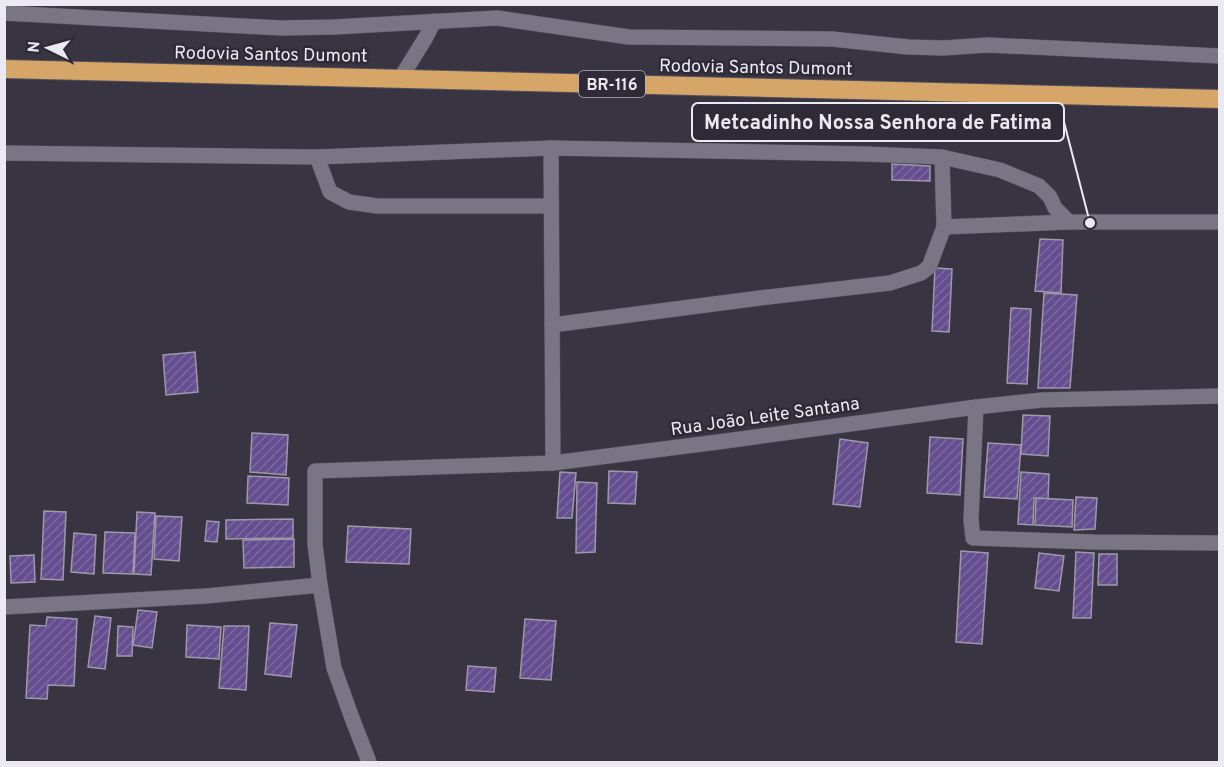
<svg xmlns="http://www.w3.org/2000/svg" width="1224" height="767" font-family="Overpass,sans-serif">
  <style>
    .building { fill: url(#building-hatch); stroke: #9d99a9; stroke-width: 1.5 }
    .lines { fill: none; stroke-linecap: round; stroke-linejoin: round }
    .street-casing { stroke: #54515d; stroke-width: 16 }
    .highway-casing { stroke: #54515d; stroke-width: 20 }
    .street { stroke: #797584; stroke-width: 15 }
    .highway { stroke: #d6a668; stroke-width: 18 }
    .labels { text-anchor: middle; stroke-width: 5; stroke-linejoin: round; paint-order: stroke }
    .shield { fill: #2e2a37; stroke: #b2b0ba; stroke-width: 1.5 }
    .shield-label { font-size: 16px; font-weight: bold; fill: #ebe9f2 }
    .street-label { font-size: 18px; fill: #ebe9f2; stroke: #2e2a37 }
    .leader { fill: none; stroke: #ebe9f2; stroke-width: 2 }
    .callout-dot { fill: #ebe9f2; stroke: #2e2a37; stroke-width: 2 }
    .callout { fill: #2e2a37; stroke: #ebe9f2; stroke-width: 2 }
    .callout-label { font-size: 20px; text-anchor: middle; font-weight: bold; fill: #ebe9f2 }
  </style>
  <defs>
    <pattern id="building-hatch" width="6" height="6" patternUnits="userSpaceOnUse" patternTransform="scale(1.5)"><rect width="6" height="6" fill="#654e90"/><path d="M-1 1l2-2M0 6l6-6M5 7l2-2" fill="none" stroke="#7b68a0"/></pattern>
  </defs>
  <rect width="100%" height="100%" fill="#383442"/>
  <g class="building">
    <polygon points="892,164 930,166 930,181 892,180"/>
    <polygon points="1040,239 1063,240 1061,293 1035,291"/>
    <polygon points="935,268 952,269 949,332 932,331"/>
    <polygon points="1044,293 1077,295 1070,388 1038,388"/>
    <polygon points="1011,308 1031,309 1027,384 1007,383"/>
    <polygon points="195,352 198,392 166,395 163,355"/>
    <polygon points="1023,415 1050,416 1048,456 1021,454"/>
    <polygon points="252,433 288,435 286,475 250,472"/>
    <polygon points="930,437 963,439 960,495 927,493"/>
    <polygon points="840,439 868,443 860,507 833,504"/>
    <polygon points="988,443 1021,445 1017,499 984,497"/>
    <polygon points="609,471 637,472 635,504 608,503"/>
    <polygon points="560,472 576,473 572,518 557,518"/>
    <polygon points="1021,472 1049,474 1048,499 1034,498 1033,525 1018,524"/>
    <polygon points="248,476 289,478 288,505 247,503"/>
    <polygon points="577,482 597,483 595,552 576,553"/>
    <polygon points="1076,497 1097,498 1095,529 1074,530"/>
    <polygon points="1036,498 1073,500 1072,527 1035,525"/>
    <polygon points="44,511 66,512 63,580 41,579"/>
    <polygon points="137,512 155,513 151,575 134,574"/>
    <polygon points="156,516 182,517 179,561 154,559"/>
    <polygon points="293,519 293,538 226,539 226,520"/>
    <polygon points="207,521 219,522 217,542 205,541"/>
    <polygon points="348,526 411,529 409,564 346,562"/>
    <polygon points="105,532 135,533 133,574 103,573"/>
    <polygon points="74,533 96,535 94,574 71,572"/>
    <polygon points="294,539 294,567 244,568 243,540"/>
    <polygon points="961,551 988,553 982,644 956,642"/>
    <polygon points="1076,552 1094,553 1091,618 1073,618"/>
    <polygon points="1039,553 1064,556 1059,591 1035,588"/>
    <polygon points="1099,554 1117,554 1117,585 1098,585"/>
    <polygon points="34,555 35,582 11,583 10,556"/>
    <polygon points="138,610 157,612 152,648 133,645"/>
    <polygon points="95,616 111,618 105,669 88,667"/>
    <polygon points="47,617 77,619 74,686 48,685 47,699 26,698 30,625 46,626"/>
    <polygon points="525,619 556,621 551,680 520,678"/>
    <polygon points="270,623 297,625 291,677 265,674"/>
    <polygon points="187,625 221,627 219,659 186,657"/>
    <polygon points="118,626 133,627 132,656 117,656"/>
    <polygon points="224,626 249,626 246,690 219,688"/>
    <polygon points="468,666 496,668 494,692 466,690"/>
  </g>
  <g class="lines">
    <g class="street-casing">
      <g id="street">
        <polyline points="4,13 281,28 334,27 497,18 629,37 832,39 908,47 943,48 988,45 1220,56"/>
        <polyline points="400,79 426,37 434,21"/>
        <polyline points="551,148 553,463"/>
        <polyline points="4,153 317,157 551,148 865,154 942,157 1000,170 1039,186 1050,197 1055,208 1069,222"/>
        <polyline points="317,157 330,192 349,202 377,206 550,206"/>
        <polyline points="944,227 1069,222 1220,222"/>
        <polyline points="552,325 760,298 890,283 921,273 929,267 944,227 942,157"/>
        <polyline points="976,407 971,520 973,538 1094,542 1220,543"/>
        <polyline points="4,607 206,596 320,585"/>
        <polyline points="369,762 352,718 334,668 320,585 315,544 315,471 553,463 718,442 976,407 1042,400 1220,396"/>
      </g>
    </g>
    <g class="highway-casing">
      <polyline id="highway" points="4,69 1220,99"/>
    </g>
    <use href="#street" class="street"/>
    <use href="#highway" class="highway"/>
  </g>
  <g class="labels">
    <rect class="shield" x="579" y="71" width="66" height="26" rx="4.5"/>
    <g class="shield-label">
      <text x="612" y="90">BR-116</text>
    </g>
    <g class="street-label">
      <text transform="translate(271 54) rotate(1)" y="6">Rodovia Santos Dumont</text>
      <text transform="translate(756 67) rotate(1)" y="6">Rodovia Santos Dumont</text>
      <text transform="translate(765 416) rotate(-8)" y="6">Rua João Leite Santana</text>
    </g>
  </g>
  <path class="leader" d="M1090 223L1064 122"/>
  <circle class="callout-dot" cx="1090" cy="223" r="6"/>
  <rect class="callout" x="692" y="103" width="372" height="38" rx="6"/>
  <g class="callout-label">
    <text x="878" y="129">Metcadinho Nossa Senhora de Fatima</text>
  </g>
  <rect width="1224" height="767" fill="none" stroke="#ebe9f2" stroke-width="12"/>
  <g transform="translate(48 48) rotate(275)" stroke="#2e2a37" stroke-width="4.5" paint-order="stroke">
  <path d="M0-4.5L10 22L0 15L-10 22Z" fill="#ebe9f2"/>
  <text y="-9" font-size="16" font-weight="bold" text-anchor="middle" fill="#ebe9f2">N</text>
  </g>
</svg>
